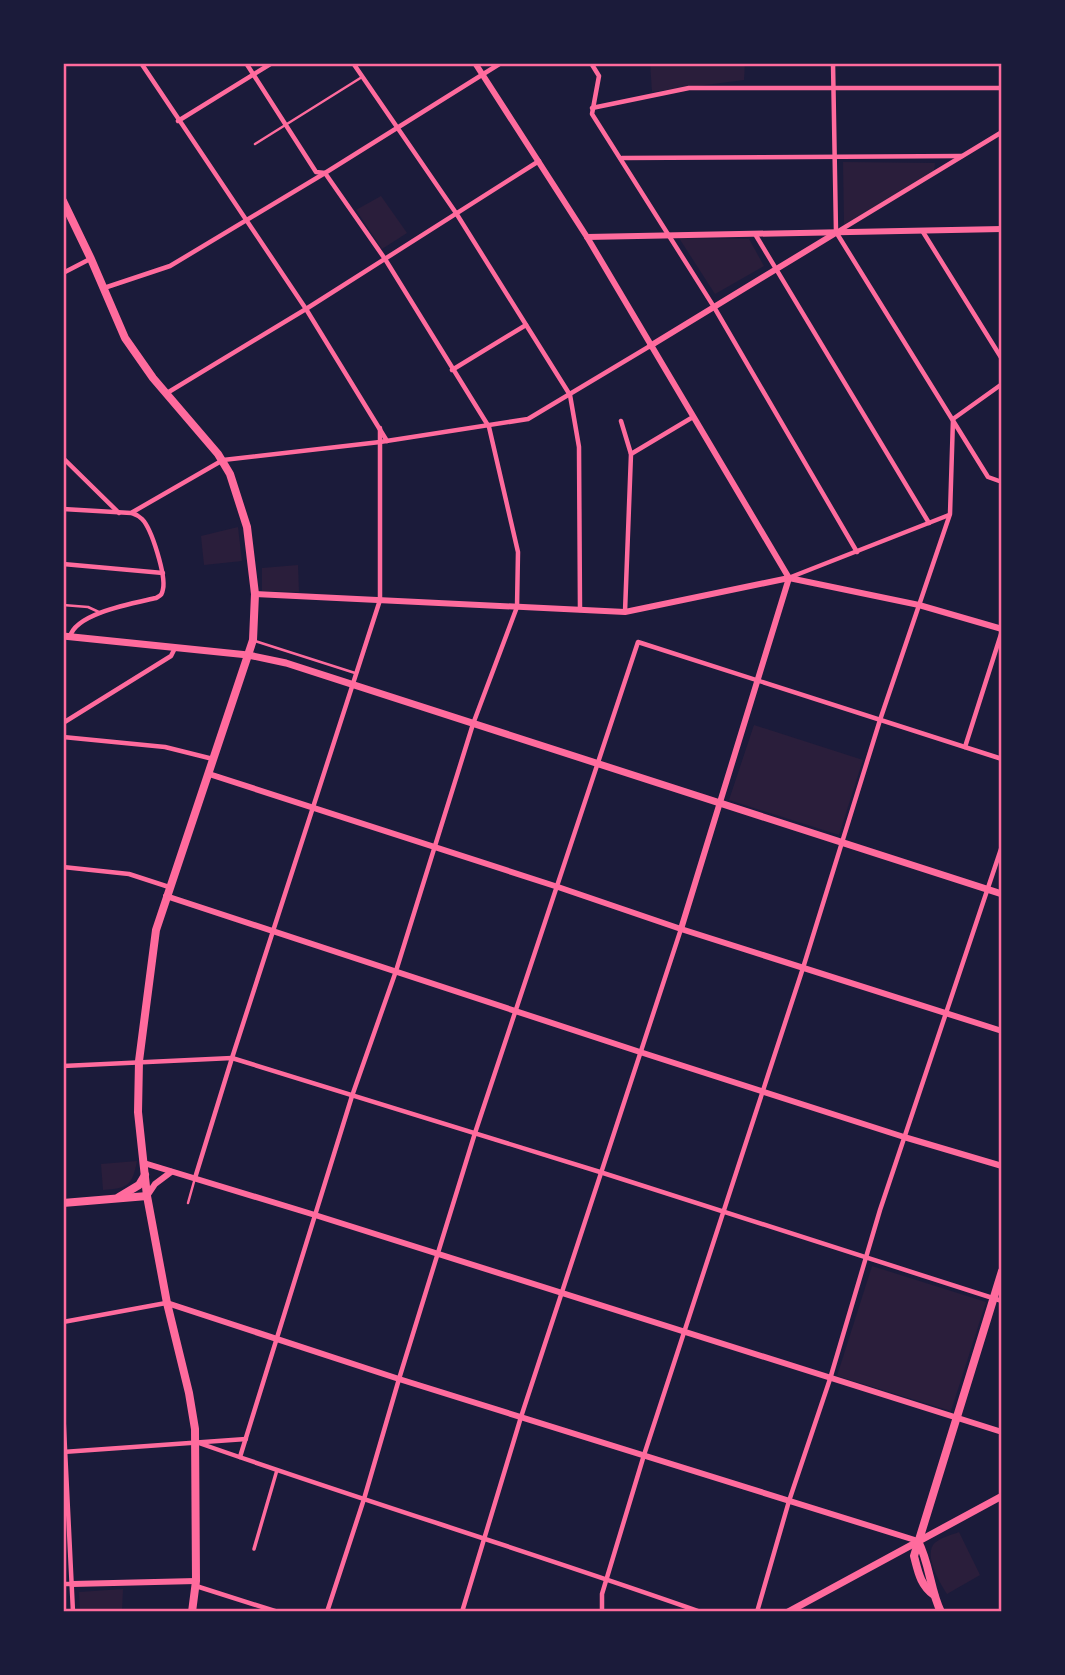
<svg xmlns="http://www.w3.org/2000/svg" width="1065" height="1675" font-family="'Source Sans 3',sans-serif">
  <style>
    .green { fill: #2a1e3b }
    .lines { fill: none; stroke-linecap: round; stroke-linejoin: round }
    .service { stroke: #ff6b9d; stroke-width: 2.5 }
    .pedestrian { stroke: #ff6b9d; stroke-width: 3.5 }
    .minor { stroke: #ff6b9d; stroke-width: 4.5 }
    .tertiary { stroke: #ff6b9d; stroke-width: 6 }
    .secondary { stroke: #ff6b9d; stroke-width: 7 }
    .primary { stroke: #ff6b9d; stroke-width: 8 }
    .neatline { fill: none; stroke: #ff6b9d; stroke-width: 2.5 }
  </style>
  <rect width="100%" height="100%" fill="#1b1b3a"/>
  <g class="green">
    <polygon points="650,63 745,63 744,80 652,92"/>
    <polygon points="843,162 935,163 934,172 844,225"/>
    <polygon points="381,196 407,233 382,249 356,210"/>
    <polygon points="679,238 749,239 764,266 715,294"/>
    <polygon points="238,527 242,561 204,565 201,536"/>
    <polygon points="298,565 299,592 262,591 262,568"/>
    <polygon points="754,725 863,760 839,835 729,800"/>
    <path d="M137,1161c-5,25 -9,27 -34,29l-2,-26z"/>
    <polygon points="872,1266 986,1302 951,1411 837,1376"/>
    <path d="M959,1532l21,43 -33,19c-7,-11 -22,-36 -14,-49 5,-7 19,-10 26,-13z"/>
    <polygon points="123,1589 122,1612 80,1612 79,1592"/>
  </g>
  <g class="lines">
    <g class="service">
      <polyline points="255,144 362,77"/>
      <polyline points="63,605 88,607 101,613"/>
      <polyline points="255,641 355,673"/>
      <polyline points="188,1203 195,1178"/>
    </g>
    <polyline class="pedestrian" points="254,1549 277,1470"/>
    <g class="minor">
      <polyline points="141,63 306,309 387,441"/>
      <polyline points="353,63 456,213 570,395 579,447 580,610"/>
      <polyline points="591,63 599,76 592,114 714,307 857,552"/>
      <polyline points="833,63 836,232 988,477 1002,482"/>
      <polyline points="592,108 689,88 1002,88"/>
      <polyline points="178,121 272,63"/>
      <polyline points="622,158 962,156"/>
      <polyline points="837,232 1002,132"/>
      <polyline points="923,232 1002,359"/>
      <polyline points="755,234 929,523"/>
      <polyline points="63,273 90,259"/>
      <polyline points="104,288 170,266 325,173 501,63"/>
      <polyline points="452,370 526,325"/>
      <polyline points="167,393 306,309 539,161"/>
      <polyline points="621,421 631,454 625,612"/>
      <polyline points="631,454 693,417"/>
      <polyline points="63,458 119,513"/>
      <polyline points="63,509 131,513 223,460 380,442 528,419 650,346"/>
      <polyline points="63,564 163,573"/>
      <polyline points="791,577 949,515"/>
      <path d="M70,637c5,-24 65,-34 86,-39 5,-3 6,-3 7,-9 3,-13 -11,-60 -21,-70 -2,-2 -7,-5 -10,-6"/>
      <polyline points="63,723 171,656 175,648"/>
      <polyline points="63,737 165,747 213,759"/>
      <polyline points="965,747 1002,631"/>
      <polyline points="63,867 129,874 169,887"/>
      <polyline points="63,1066 232,1058 600,1172 1002,1301"/>
      <polyline points="195,1178 232,1058 380,600 380,428"/>
      <polyline points="63,1322 166,1303"/>
      <polyline points="63,1408 73,1612"/>
      <path d="M196,1442c168,59 338,111 505,170"/>
      <polyline points="63,1452 246,1439"/>
      <polyline points="240,1457 352,1096 396,971 473,724 517,607 518,552 489,427 385,259 325,173 316,172 246,63"/>
      <polyline points="63,1584 72,1584"/>
      <polyline points="196,1586 278,1612"/>
      <polyline points="327,1612 364,1499 399,1379 475,1133 638,642 1002,759"/>
      <polyline points="462,1612 521,1417 681,929"/>
      <polyline points="602,1612 602,1594 644,1455 803,968 880,720 950,514 953,419 1002,384"/>
      <polyline points="757,1612 789,1501 830,1379 880,1210 1002,846"/>
    </g>
    <g class="tertiary">
      <polyline points="475,63 587,237 789,578"/>
      <polyline points="587,237 1002,229"/>
      <polyline points="650,346 834,234"/>
      <polyline points="255,594 625,612 789,578 919,605 1002,629"/>
      <polyline points="209,774 558,887 681,929 1002,1031"/>
      <polyline points="166,896 640,1052 904,1137 1002,1166"/>
      <polyline points="681,929 789,578"/>
      <polyline points="144,1163 315,1215 1002,1432"/>
      <polyline points="147,1196 155,1184 171,1172"/>
      <polyline points="167,1303 399,1379 918,1541"/>
      <polyline points="72,1584 196,1581"/>
    </g>
    <g class="secondary">
      <polyline points="63,636 248,655 286,663 1002,894"/>
      <polyline points="788,1612 1002,1496"/>
    </g>
    <g class="primary">
      <polyline points="63,201 91,259 125,338 153,378 218,454 230,474 247,527 255,594 253,640 156,930 139,1061 138,1112 147,1196 167,1303 189,1393 195,1429 196,1581 192,1612"/>
      <polyline points="119,1197 139,1185 145,1175"/>
      <polyline points="63,1203 147,1196"/>
      <path d="M918,1541c12,23 12,49 23,71"/>
      <path d="M934,1595c-14,-10 -16,-24 -20,-39l88,-285"/>
    </g>
  </g>
  <rect width="1065" height="1675" fill="none" stroke="#1b1b3a" stroke-width="130"/>
  <rect x="65" y="65" width="935" height="1545" class="neatline"/>
</svg>
